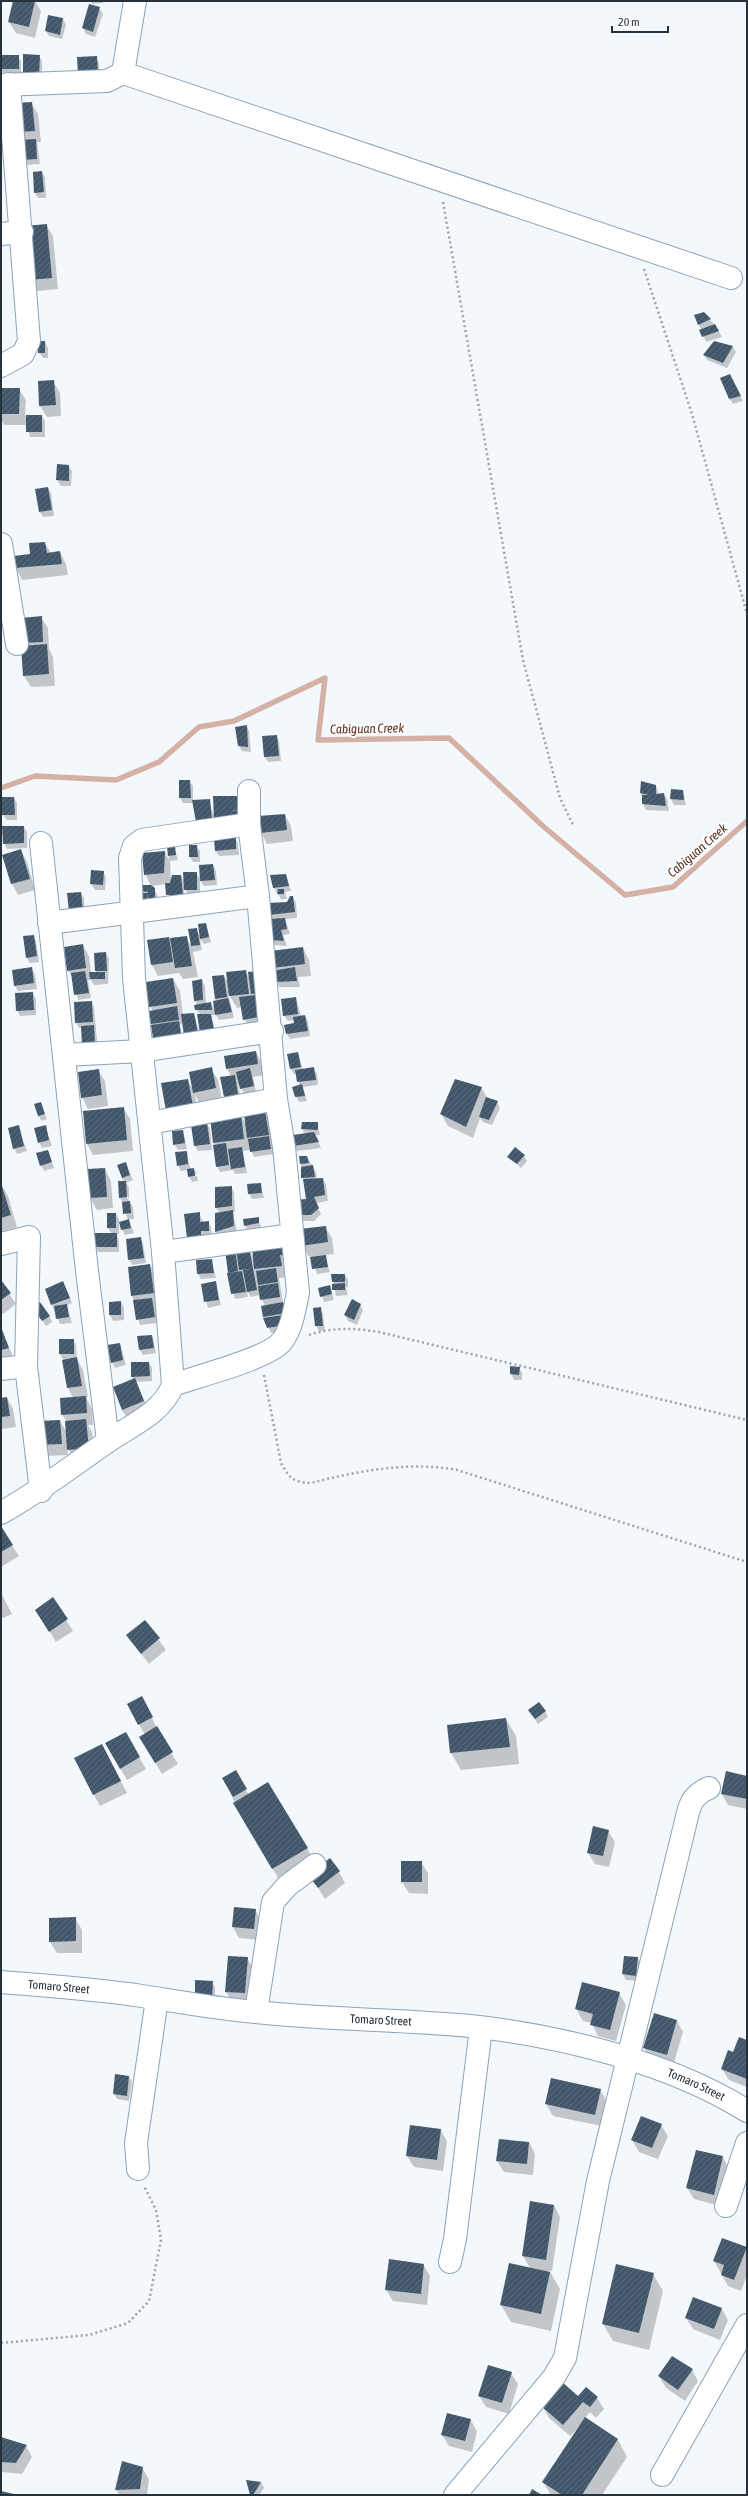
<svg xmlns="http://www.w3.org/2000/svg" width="748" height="2496" font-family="'Asap Condensed',sans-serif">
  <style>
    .shadow { fill: #0003 }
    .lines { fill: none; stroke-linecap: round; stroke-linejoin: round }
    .stream { stroke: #d5b0a5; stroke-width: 5.5 }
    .building { fill: url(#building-hatch) }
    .street-casing { stroke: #8ca3b8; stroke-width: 24 }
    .secondary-casing { stroke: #8ca3b8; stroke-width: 24 }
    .path { stroke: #9ca3aa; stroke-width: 2.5; stroke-dasharray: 2 3; stroke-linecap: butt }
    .street { stroke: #fff; stroke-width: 22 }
    .secondary { stroke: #fff; stroke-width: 22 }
    .labels { text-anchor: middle; stroke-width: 4; stroke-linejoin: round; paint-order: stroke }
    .street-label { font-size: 12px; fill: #273139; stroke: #fff }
    .water-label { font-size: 13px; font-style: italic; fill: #602f20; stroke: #fff }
  </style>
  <defs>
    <pattern id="building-hatch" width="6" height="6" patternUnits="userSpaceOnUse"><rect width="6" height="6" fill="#42576a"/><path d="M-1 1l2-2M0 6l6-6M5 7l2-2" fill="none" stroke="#5b6c7c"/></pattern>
  </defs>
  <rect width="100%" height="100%" fill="#f3f8fd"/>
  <g class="shadow">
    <polygon points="14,1 35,1 41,11 35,38 16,33 9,22"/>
    <polygon points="91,1 103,1 103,3 92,4"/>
    <polygon points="99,8 103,14 95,37 86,34 83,28"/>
    <polygon points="63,19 66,25 62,39 49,36 46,31"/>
    <polygon points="24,55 39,56 42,61 42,83"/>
    <polygon points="1,56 18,56 21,61 21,74 4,75 1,69"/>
    <polygon points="96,57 99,63 100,79 82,80"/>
    <polygon points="31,103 38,114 41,142 37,142 40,164 25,165 19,132"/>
    <polygon points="42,172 45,177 46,198 38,198 35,193"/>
    <polygon points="46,225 53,236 58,289 37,291 31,280"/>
    <polygon points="703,313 715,325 722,337 706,342 695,315"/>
    <polygon points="45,342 48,348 48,358 43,358 39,352"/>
    <polygon points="714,342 733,347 736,352 727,368 707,360 704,355"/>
    <polygon points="53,381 60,393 61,416 47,417 40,406"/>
    <polygon points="732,381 743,401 733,404 729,398"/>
    <polygon points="1,389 19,389 26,400 25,416 42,416 45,421 45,437 30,437 27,425 4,425 1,420"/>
    <polygon points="58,465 68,466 72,471 71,486 61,486 57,480"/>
    <polygon points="48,488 51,493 54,516 43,517 40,512 37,490"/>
    <polygon points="45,543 51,553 60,552 66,564 68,575 22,580 16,568 15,557 31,555"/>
    <polygon points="41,617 48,628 49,649 53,657 55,686 31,687 24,676 24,643"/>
    <polygon points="246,726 249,731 251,752 242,751 239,746"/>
    <polygon points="276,736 279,741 281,761 268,762 265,757"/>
    <polygon points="189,781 193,786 193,801 209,800 213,814 247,808 221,831 214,817 214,825 194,803 183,803 180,798"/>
    <polygon points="656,786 659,794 664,794 667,799 669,811 646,810 643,804 641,792"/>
    <polygon points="672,790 683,791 686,805 674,805 671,799"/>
    <polygon points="14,798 17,803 17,820 7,820 3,815"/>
    <polygon points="285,815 291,826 293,841 267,844 261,832"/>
    <polygon points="24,827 27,832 27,848 7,849 4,843"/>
    <polygon points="235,838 238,844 239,855 219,856 216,851 215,840"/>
    <polygon points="196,846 200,851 200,862 193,862 190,857"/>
    <polygon points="174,847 178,860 170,861 171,881 181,876 185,884 196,873 200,879 200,895 189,895 184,888 185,901 171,901 166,884 151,886 157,894 158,906 150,907 142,891 151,886 145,874 165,852 169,860 168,848"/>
    <polygon points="21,850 27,862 35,890 18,895 12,884 3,855"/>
    <polygon points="213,865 216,871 217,885 204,886 201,881 200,866"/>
    <polygon points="92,872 103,872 106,877 105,890 95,890 91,884"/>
    <polygon points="286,875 291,891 285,892 287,899 281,899 274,888"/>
    <polygon points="81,893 84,898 85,916 68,894"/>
    <polygon points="293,897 296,903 297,918 285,919 290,934 283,935 287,946 274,945 271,940 273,920 270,915"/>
    <polygon points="206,924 211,942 204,944 200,938 202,950 193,952 198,977 183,979 179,973 158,976 152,965 148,941 186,937 191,946 196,929 200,936"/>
    <polygon points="33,936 36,941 39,962 30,963 27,958"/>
    <polygon points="83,945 89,956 91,973 96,973 95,954 106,953 109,959 108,984 94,985 91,980 88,980 91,998 78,1000 73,978 68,970"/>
    <polygon points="303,948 309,960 311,976 298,977 300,987 279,987 273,968"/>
    <polygon points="32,969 35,974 37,989 18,991 15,986"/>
    <polygon points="246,971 259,1001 262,1023 247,1025 242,1007 237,1008 228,993 234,1018 219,1020 216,1015 211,1015 216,1035 196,1009 197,1005 195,1001 194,982 202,980 205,986 206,1004 211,1003 215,1011 216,999 224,976 229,984"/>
    <polygon points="173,979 180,991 183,1015 194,1014 201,1038 183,1024 180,1025 183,1039 157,1043 154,1038 150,1012 153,1011 150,1006"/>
    <polygon points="32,993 36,999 36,1015 20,1016 17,1010"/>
    <polygon points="296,998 301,1016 305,1016 308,1021 310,1036 290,1039 287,1034 295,1024 294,1020 288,1021 284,1015"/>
    <polygon points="91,1002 94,1007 98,1050 82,1028 79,1028 76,1022"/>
    <polygon points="256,1052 262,1063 264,1075 253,1077 256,1092 244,1094 240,1084 238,1084 241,1099 228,1102 225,1096 231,1076 227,1069 225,1057"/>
    <polygon points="298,1053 303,1070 313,1069 317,1074 318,1085 303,1087 307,1101 299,1102 296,1096 300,1086 297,1074 294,1074 291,1069"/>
    <polygon points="211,1069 218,1080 222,1100 200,1104 195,1095 199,1118 174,1122 187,1080 193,1089"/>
    <polygon points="98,1070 105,1081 108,1106 88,1109 82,1097"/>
    <polygon points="481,1087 488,1099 497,1102 500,1108 492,1125 483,1122 480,1118 473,1138 448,1126 441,1114"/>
    <polygon points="40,1103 47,1119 42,1121 38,1116"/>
    <polygon points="123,1108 130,1119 133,1151 93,1155 87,1144"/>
    <polygon points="265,1112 271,1123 274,1154 254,1157 251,1150 243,1151 247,1173 235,1174 233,1170 220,1172 217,1166 214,1142 240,1115 247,1125"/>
    <polygon points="317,1123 320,1135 315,1135 321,1148 297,1151 294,1146 305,1134 302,1129"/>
    <polygon points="207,1124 210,1129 212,1150 198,1151 195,1146"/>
    <polygon points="18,1126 27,1151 17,1154 14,1148"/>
    <polygon points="45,1126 52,1146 42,1148 39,1142"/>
    <polygon points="183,1131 187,1149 178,1150 174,1144"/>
    <polygon points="48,1151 54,1168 44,1171 41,1165"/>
    <polygon points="186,1152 191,1170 194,1170 197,1174 190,1175 190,1177 197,1176 198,1181 192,1182 189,1176 188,1170 181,1171 178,1165"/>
    <polygon points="524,1156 527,1161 521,1168 509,1157"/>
    <polygon points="307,1157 316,1172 317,1179 323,1179 326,1185 328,1201 316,1203 321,1214 314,1221 300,1221 297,1215 307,1200 301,1164"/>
    <polygon points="125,1163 133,1180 126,1183 129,1187 129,1199 125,1192 124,1193 133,1207 134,1219 128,1219 134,1233 125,1235 122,1230 128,1220 120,1197 125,1182 122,1178"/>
    <polygon points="105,1169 111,1181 113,1208 97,1210 90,1198 88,1170"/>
    <polygon points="1,1184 8,1196 17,1227 1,1232"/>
    <polygon points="260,1184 264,1198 252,1199 249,1193"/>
    <polygon points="231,1187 234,1192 235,1212 233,1212 237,1232 219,1237 216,1232 216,1214 220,1213 216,1208"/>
    <polygon points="199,1213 203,1222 208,1222 211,1227 212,1236 203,1240 188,1237"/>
    <polygon points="108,1214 116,1214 119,1219 119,1234 116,1234 119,1240 119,1252 98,1252 95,1247 112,1234 108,1228"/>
    <polygon points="258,1218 262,1229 248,1231 245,1225"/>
    <polygon points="325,1227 332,1238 334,1254 324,1255 330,1272 317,1274 311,1256 309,1257 302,1245"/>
    <polygon points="140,1238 143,1243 146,1263 132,1265 129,1259"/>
    <polygon points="284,1242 288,1277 279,1278 283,1302 286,1308 287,1330 271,1333 264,1317 262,1307 265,1306 260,1295 251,1297 247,1291 248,1297 235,1299 228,1274 234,1250 238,1256 248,1248 254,1259"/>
    <polygon points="211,1260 216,1278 201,1279 198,1274 197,1261"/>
    <polygon points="150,1265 156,1276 160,1304 155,1305 157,1323 140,1325 132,1295"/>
    <polygon points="345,1275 348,1280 348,1287 346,1287 348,1295 336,1296 333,1282"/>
    <polygon points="1,1281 16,1304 3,1314 1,1312"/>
    <polygon points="215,1283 221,1305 208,1308 202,1285"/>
    <polygon points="330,1286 334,1300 324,1302 319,1288"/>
    <polygon points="66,1288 72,1303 67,1305 72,1323 60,1324 52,1305"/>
    <polygon points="352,1300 360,1305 363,1310 357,1325 348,1321 345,1315"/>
    <polygon points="121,1302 124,1308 124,1320 113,1321 110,1315 110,1303"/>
    <polygon points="320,1308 323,1314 325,1331 319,1331 316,1326"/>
    <polygon points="37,1313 49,1316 52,1322 46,1326"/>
    <polygon points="1,1328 14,1359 1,1364"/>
    <polygon points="152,1336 156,1353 143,1355 140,1350"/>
    <polygon points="73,1340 76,1345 77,1359 83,1370 88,1397 86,1397 92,1409 93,1425 88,1425 92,1432 94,1459 75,1461 67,1447 68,1455 46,1456 39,1445 60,1421 67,1433 67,1422 62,1414 73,1398 68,1388 64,1361 60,1354"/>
    <polygon points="120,1344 126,1365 115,1368 112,1362"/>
    <polygon points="149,1363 152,1368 152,1381 136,1382 150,1413 129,1421 122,1410 134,1380 132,1377"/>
    <polygon points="511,1367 519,1368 522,1373 522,1380 514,1380 511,1374"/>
    <polygon points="7,1398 13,1409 16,1427 1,1429 1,1399"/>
    <polygon points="1,1528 19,1556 1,1567"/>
    <polygon points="1,1593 12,1614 1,1619"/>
    <polygon points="53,1599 73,1631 56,1642 43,1621"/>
    <polygon points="145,1621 166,1650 149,1664 127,1635"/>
    <polygon points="148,1709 157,1729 178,1764 162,1774 140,1737 145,1735 139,1724"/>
    <polygon points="529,1711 545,1711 548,1717 538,1724"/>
    <polygon points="506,1719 516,1736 519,1764 461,1770 451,1753 448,1726"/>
    <polygon points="125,1733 146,1769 127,1780 106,1743"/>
    <polygon points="108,1757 127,1793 100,1806 75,1759"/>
    <polygon points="235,1772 249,1795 307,1848 316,1865 283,1886 244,1821 223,1778"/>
    <polygon points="747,1777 747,1809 728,1805 722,1794"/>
    <polygon points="608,1831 615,1842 609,1867 595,1864 588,1853"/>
    <polygon points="421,1862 428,1873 428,1894 409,1893 402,1882"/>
    <polygon points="339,1872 345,1883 325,1899 310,1875"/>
    <polygon points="255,1910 262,1922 260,1940 239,1938 233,1927"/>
    <polygon points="75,1918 82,1930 82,1953 57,1953 50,1942 50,1919"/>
    <polygon points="625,1957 638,1958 641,1964 639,1981 626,1980 623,1974"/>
    <polygon points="247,1958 254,1970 251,2004 233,2003 226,1992"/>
    <polygon points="212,1982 215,1987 215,2006 199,2005"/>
    <polygon points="619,1993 626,2005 616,2041 598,2036 592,2023 583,2021 576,2009"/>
    <polygon points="677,2021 683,2032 673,2066 651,2059 644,2048"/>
    <polygon points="747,2041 747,2087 729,2080 722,2069"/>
    <polygon points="129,2077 132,2082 129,2101 117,2099 114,2093"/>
    <polygon points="552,2079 600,2090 607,2101 602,2126 553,2116 546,2104"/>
    <polygon points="661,2125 668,2136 658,2159 639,2152 632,2140"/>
    <polygon points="440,2130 447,2141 443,2171 414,2167 407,2156"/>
    <polygon points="529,2142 535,2154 533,2175 504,2172 497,2161"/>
    <polygon points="697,2151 723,2157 729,2169 720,2206 694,2199 687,2188"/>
    <polygon points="531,2202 554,2205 560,2217 552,2271 549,2270 560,2289 551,2331 511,2322 501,2305 530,2268 523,2256"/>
    <polygon points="747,2248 747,2275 741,2291 728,2286 714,2261"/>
    <polygon points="423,2264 430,2276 427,2305 393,2301 386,2290"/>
    <polygon points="653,2274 663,2291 649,2350 613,2341 603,2324"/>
    <polygon points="694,2298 722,2309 728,2320 720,2340 693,2329 686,2318"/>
    <polygon points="692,2370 698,2381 685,2401 666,2388 659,2376"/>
    <polygon points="511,2373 518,2384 509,2414 486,2407 479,2396"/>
    <polygon points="578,2397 597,2398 604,2409 596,2418 590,2412 585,2418 618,2440 627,2457 602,2495 551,2495 543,2482 581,2425 570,2436 549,2418 543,2407"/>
    <polygon points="470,2419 477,2431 472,2452 449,2446 442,2435"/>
    <polygon points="1,2438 26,2446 32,2457 22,2474 1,2472"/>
    <polygon points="142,2468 149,2479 147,2495 120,2495 116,2490"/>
    <polygon points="261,2482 264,2488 259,2495 252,2495"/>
  </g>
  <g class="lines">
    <polyline class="stream" points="1,788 35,776 116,780 159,762 199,727 234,721 325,678 318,740 449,738 544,827 625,895 673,887 747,821"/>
  </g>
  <g class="building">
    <polygon points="13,1 35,1 29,27 8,22"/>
    <polygon points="89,4 100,7 93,32 82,28"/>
    <polygon points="48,15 63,18 60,35 45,31"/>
    <polygon points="23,54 40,55 39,77 23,77"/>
    <rect x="1" y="55" width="18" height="14"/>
    <polygon points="97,56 98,74 78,75 77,57"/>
    <polygon points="32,102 35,131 18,132 16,103"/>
    <polygon points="36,139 37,159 21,160 20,140"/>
    <polygon points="42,171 44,192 34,193 33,172"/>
    <polygon points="47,224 52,278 30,280 25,226"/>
    <polygon points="704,312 711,319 698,325 694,315"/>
    <polygon points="715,324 719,331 702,337 699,330"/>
    <rect x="38" y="341" width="7" height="12"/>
    <polygon points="714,341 733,346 723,363 703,355"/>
    <polygon points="730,374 741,396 729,399 720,378"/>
    <polygon points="54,380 56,405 39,406 38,381"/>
    <polygon points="1,388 20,388 19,414 1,414"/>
    <rect x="26" y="415" width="16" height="17"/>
    <polygon points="57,464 69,465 69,481 56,480"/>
    <polygon points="48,487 52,510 39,512 35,489"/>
    <polygon points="45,542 47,553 60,551 62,564 15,568 14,556 30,554 29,543"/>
    <polygon points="42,616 43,642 23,643 21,618"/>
    <polygon points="47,644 49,674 23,676 21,646"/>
    <polygon points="247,725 248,747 238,746 235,727"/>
    <polygon points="277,735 279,756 264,757 262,736"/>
    <polygon points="179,780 190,780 191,798 179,798"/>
    <polygon points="641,781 656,785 656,794 664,793 666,806 642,804 642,795 649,795 640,793"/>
    <polygon points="671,789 683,790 684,800 670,799"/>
    <polygon points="213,796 241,796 242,810 231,811 242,811 242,820 232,819 232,814 232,819 214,820"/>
    <polygon points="2,797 14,797 15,815 2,815"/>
    <polygon points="210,799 212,820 196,822 192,800"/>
    <polygon points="285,814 287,830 260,833 258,816"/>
    <polygon points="2,826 24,826 24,843 3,844"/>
    <polygon points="236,837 236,849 215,851 214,839"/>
    <polygon points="189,845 197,845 198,857 189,857"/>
    <polygon points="175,846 176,855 168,856 167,847"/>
    <polygon points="21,849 30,879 11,884 2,855"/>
    <polygon points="165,851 164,873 144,875 142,853"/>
    <polygon points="213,864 215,880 200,881 199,865"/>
    <polygon points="91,870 104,871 103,885 90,884"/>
    <polygon points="183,872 197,872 197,890 184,890"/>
    <polygon points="286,874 289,886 273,888 270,875"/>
    <polygon points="172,875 181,875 183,895 166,895 165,883 170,883"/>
    <polygon points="143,885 151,885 155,888 155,901 148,901 148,889 148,892 140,891"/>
    <polygon points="278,889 284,889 284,894 277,894"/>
    <polygon points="81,892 83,911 69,912 67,893"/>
    <polygon points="140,893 148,893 147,901 140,902"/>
    <polygon points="290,896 293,896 295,912 269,915 268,903 287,902"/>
    <polygon points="285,918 287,929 281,930 284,941 270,940 269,919"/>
    <polygon points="206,923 209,937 200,939 198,924"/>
    <polygon points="197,928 200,945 191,946 188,929"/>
    <polygon points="34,935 37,956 26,958 23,936"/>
    <polygon points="187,936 192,966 175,968 170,938"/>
    <polygon points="169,937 173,962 151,965 147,940"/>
    <polygon points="83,944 86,968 67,971 64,947"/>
    <polygon points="303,947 305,964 272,968 270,951"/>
    <polygon points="106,952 107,971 95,971 94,953"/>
    <polygon points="32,967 34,983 14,986 12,970"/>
    <polygon points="295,967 297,981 275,982 272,971"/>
    <polygon points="246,970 249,994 229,996 226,972"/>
    <polygon points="85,971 89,993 74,995 71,973"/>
    <polygon points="257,971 260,993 251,994 248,972"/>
    <polygon points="89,972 105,972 105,979 90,979"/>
    <polygon points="224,975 227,997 215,999 212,976"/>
    <polygon points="173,978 177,1003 149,1007 146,982"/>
    <polygon points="202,979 203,1000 194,1001 192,981"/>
    <polygon points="33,992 34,1010 16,1011 15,993"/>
    <polygon points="256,995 259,1017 243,1020 239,997"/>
    <polygon points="296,997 298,1014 283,1016 281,999"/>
    <polygon points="228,998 232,1012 215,1015 213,1001"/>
    <polygon points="92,1001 93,1022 75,1023 74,1002"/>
    <polygon points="211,1002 212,1010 195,1010 194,1005"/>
    <polygon points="177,1006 179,1020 151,1024 149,1011"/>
    <polygon points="194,1013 198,1033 184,1036 181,1014"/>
    <polygon points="197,1014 211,1014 214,1030 200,1033"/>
    <polygon points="305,1015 308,1031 286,1034 284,1025 294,1023 293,1017"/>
    <polygon points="179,1021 181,1034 153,1038 151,1025"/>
    <polygon points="94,1025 95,1044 82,1045 81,1026"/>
    <polygon points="256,1051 258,1064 226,1069 224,1056"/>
    <polygon points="298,1052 301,1067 290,1069 287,1054"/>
    <polygon points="212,1067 216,1088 193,1093 189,1072"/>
    <polygon points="314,1067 316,1080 297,1082 295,1070"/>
    <polygon points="250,1068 254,1086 240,1089 236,1072"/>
    <polygon points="99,1069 102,1095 81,1098 78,1072"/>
    <polygon points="235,1075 238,1094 224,1097 220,1077"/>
    <polygon points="188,1079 193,1106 166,1111 161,1083"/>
    <polygon points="455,1079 482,1087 466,1127 440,1114"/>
    <polygon points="302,1084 305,1096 295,1097 292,1087"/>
    <polygon points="486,1097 498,1101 489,1120 479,1117"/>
    <polygon points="41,1102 45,1114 38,1116 34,1104"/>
    <polygon points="124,1107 127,1140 86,1144 83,1111"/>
    <polygon points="265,1110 269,1135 247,1138 244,1114"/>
    <polygon points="241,1114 244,1139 213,1143 210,1117"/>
    <polygon points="302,1122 318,1122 318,1130 301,1129"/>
    <polygon points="207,1123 210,1144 194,1146 191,1125"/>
    <polygon points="19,1125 24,1146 13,1149 8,1128"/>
    <polygon points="46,1125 49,1140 38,1143 34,1128"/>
    <polygon points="183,1130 185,1143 173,1145 172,1131"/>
    <polygon points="314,1132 319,1142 293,1146 293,1135"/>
    <polygon points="269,1136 271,1149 250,1152 248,1139"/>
    <polygon points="226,1143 229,1165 216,1167 213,1145"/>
    <polygon points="242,1147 245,1167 231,1169 228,1149"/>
    <polygon points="515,1147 525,1155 517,1164 507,1157"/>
    <polygon points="48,1150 52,1162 40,1166 36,1153"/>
    <polygon points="187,1151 188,1164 177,1166 175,1152"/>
    <polygon points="299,1156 307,1156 309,1163 300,1164"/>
    <polygon points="126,1162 130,1175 122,1178 117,1165"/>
    <polygon points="313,1165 315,1177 301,1178 301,1167"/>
    <polygon points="105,1168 107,1197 89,1198 87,1169"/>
    <polygon points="194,1168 195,1176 188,1177 187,1169"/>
    <polygon points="323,1178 325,1195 314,1197 319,1208 311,1215 296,1215 294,1200 306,1199 303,1179"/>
    <polygon points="118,1181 126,1181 127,1197 119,1198"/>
    <polygon points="1,1183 11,1215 1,1218"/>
    <polygon points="261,1183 262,1193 248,1194 247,1184"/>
    <polygon points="232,1186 232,1206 215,1208 215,1187"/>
    <polygon points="130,1201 131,1213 123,1214 122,1202"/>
    <polygon points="233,1210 234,1226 215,1232 215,1213"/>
    <polygon points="200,1212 200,1222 209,1221 209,1231 201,1231 201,1235 187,1238 184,1214"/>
    <rect x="107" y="1213" width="9" height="15"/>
    <polygon points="259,1217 259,1223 244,1226 243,1219"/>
    <polygon points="129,1219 131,1228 121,1230 119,1222"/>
    <polygon points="326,1226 328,1242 301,1246 299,1229"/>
    <rect x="94" y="1233" width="23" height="14"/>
    <polygon points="141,1237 144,1258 128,1260 126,1239"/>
    <polygon points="284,1241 286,1256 280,1255 282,1266 254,1269 252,1246"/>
    <polygon points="249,1247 257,1290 247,1292 243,1270 250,1269 239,1270 236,1248"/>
    <polygon points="235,1249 238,1271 228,1273 225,1250"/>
    <polygon points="326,1255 328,1267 312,1269 310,1257"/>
    <polygon points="212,1259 214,1273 197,1274 196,1260"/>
    <polygon points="150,1264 154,1293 131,1296 128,1267"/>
    <polygon points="276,1268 278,1282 258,1285 256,1271"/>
    <polygon points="242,1271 246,1292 231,1294 227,1273"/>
    <polygon points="331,1274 345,1274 345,1282 332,1282"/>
    <polygon points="1,1280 11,1293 1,1300"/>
    <polygon points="63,1281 70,1298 51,1305 45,1289"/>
    <polygon points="216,1281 219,1300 204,1302 201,1284"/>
    <polygon points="278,1283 280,1297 260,1300 258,1286"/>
    <polygon points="345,1283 345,1290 332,1290 332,1284"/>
    <polygon points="330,1285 332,1294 320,1297 318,1288"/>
    <polygon points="152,1298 155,1317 136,1320 133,1300"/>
    <polygon points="352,1299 361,1304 354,1320 344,1315"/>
    <polygon points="121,1301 121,1315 109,1315 109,1302"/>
    <polygon points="40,1302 50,1316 42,1321 32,1307"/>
    <polygon points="283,1302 286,1313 263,1317 261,1306"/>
    <polygon points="67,1304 69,1317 56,1319 54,1306"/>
    <polygon points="321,1307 323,1326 315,1326 313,1308"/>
    <polygon points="283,1315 285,1325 267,1328 263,1318"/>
    <polygon points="1,1327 9,1348 1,1350"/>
    <polygon points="152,1335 154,1348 139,1350 137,1336"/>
    <rect x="59" y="1339" width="15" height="15"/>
    <polygon points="120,1343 123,1360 111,1363 107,1345"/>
    <polygon points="77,1357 82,1386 67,1388 62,1360"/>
    <polygon points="131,1362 149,1362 150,1376 131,1377"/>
    <polygon points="510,1366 520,1367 519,1375 510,1374"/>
    <polygon points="135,1378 144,1401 122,1410 113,1387"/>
    <polygon points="86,1396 87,1413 61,1415 60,1398"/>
    <polygon points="7,1397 10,1416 1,1417 1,1398"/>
    <polygon points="86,1419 89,1448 67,1450 65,1421"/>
    <polygon points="60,1420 62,1444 38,1445 37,1421"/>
    <polygon points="1,1526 13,1545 1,1552"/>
    <polygon points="53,1597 68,1619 49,1632 35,1610"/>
    <polygon points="145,1620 160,1638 141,1654 126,1635"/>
    <polygon points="142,1696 153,1717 138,1725 127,1704"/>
    <polygon points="539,1702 546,1711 535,1719 528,1710"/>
    <polygon points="506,1718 510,1747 450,1753 447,1725"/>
    <polygon points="157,1726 173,1752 155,1763 139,1737"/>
    <polygon points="126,1732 140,1757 120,1769 105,1743"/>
    <polygon points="102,1744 121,1781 93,1795 74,1758"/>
    <polygon points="236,1770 247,1789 233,1797 222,1778"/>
    <polygon points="726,1771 747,1776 747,1799 721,1794"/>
    <polygon points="268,1782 308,1848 272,1869 233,1803"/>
    <polygon points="593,1826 609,1830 603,1856 587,1853"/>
    <polygon points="330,1858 340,1871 318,1888 308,1875"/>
    <rect x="401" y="1861" width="21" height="21"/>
    <polygon points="234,1907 256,1909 254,1929 232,1927"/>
    <polygon points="76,1917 76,1941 49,1942 49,1918"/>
    <polygon points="228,1956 248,1957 245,1993 225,1992"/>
    <polygon points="624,1956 638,1957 636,1976 622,1974"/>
    <polygon points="195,1980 213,1981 212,2000 195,2000"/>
    <polygon points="582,1982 620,1992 610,2030 590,2025 593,2014 575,2009"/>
    <polygon points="654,2013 677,2020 667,2055 643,2048"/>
    <polygon points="739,2037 747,2040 747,2079 721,2069 728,2050 733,2052"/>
    <polygon points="115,2074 129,2076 127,2096 113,2094"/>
    <polygon points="551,2078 601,2089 595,2115 545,2104"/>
    <polygon points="641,2116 662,2124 652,2148 631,2140"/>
    <polygon points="410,2125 441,2129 437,2160 406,2156"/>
    <polygon points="499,2139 529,2142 527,2164 496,2161"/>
    <polygon points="696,2150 723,2156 714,2195 686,2188"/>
    <polygon points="530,2201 554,2205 546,2260 522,2256"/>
    <polygon points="722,2238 747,2247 734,2280 721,2275 724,2265 713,2261"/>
    <polygon points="389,2259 424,2264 421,2294 385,2290"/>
    <polygon points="509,2263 550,2272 541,2314 500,2305"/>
    <polygon points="616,2264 654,2273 639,2333 602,2324"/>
    <polygon points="693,2297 722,2308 714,2329 685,2318"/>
    <polygon points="672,2356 693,2369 678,2390 658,2376"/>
    <polygon points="488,2365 512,2372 502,2403 478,2396"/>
    <polygon points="562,2382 578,2396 586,2387 598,2397 590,2407 583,2402 563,2425 541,2406"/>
    <polygon points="447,2413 471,2419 465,2441 441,2435"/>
    <polygon points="585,2417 618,2439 582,2495 562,2495 542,2482"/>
    <polygon points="1,2437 27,2445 16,2463 1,2462"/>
    <polygon points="122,2461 143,2467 140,2489 115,2490"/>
    <polygon points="246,2480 261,2482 253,2495 250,2495"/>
    <polygon points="532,2489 542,2495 529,2495"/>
    <polygon points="1,2491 14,2494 14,2495 1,2495"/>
  </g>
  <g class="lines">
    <g class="street-casing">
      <g id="street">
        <polyline points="123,73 135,1"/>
        <polyline points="1,85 107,81 123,73 731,278"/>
        <polyline points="1,234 22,232"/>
        <polyline points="1,366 23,354 29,341 9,84"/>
        <polyline points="1,544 17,644"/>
        <polyline points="249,791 249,824 258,896"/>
        <polyline points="41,843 87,1271 108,1441"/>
        <path d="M49,923l209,-27 18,203 8,48 14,145c-3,16 -7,44 -21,54 -20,15 -78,30 -104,39"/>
        <polyline points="64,1055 142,1051 272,1031"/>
        <polyline points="150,1123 276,1099"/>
        <polyline points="1,1244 29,1237 26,1366 41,1491"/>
        <polyline points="163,1252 292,1235"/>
        <polyline points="1,1369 26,1366"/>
        <path d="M1,1513c39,-22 70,-46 106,-71 24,-17 54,-28 66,-57l-10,-133 -29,-274 -4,-120 4,-12 8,-6 107,-16"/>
        <polyline points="256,2012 273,1902 287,1886 315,1865"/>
        <polyline points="138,2169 136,2143 157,1999"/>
        <polyline points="726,2206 747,2143"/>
        <polyline points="450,2262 455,2239 481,2028"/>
        <polyline points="662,2475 747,2325"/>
        <path d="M455,2495l99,-118 11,-19 33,-177 86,-352c5,-20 5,-33 25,-41"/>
      </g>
    </g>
    <g class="secondary-casing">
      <g id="secondary">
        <path id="s1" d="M1,1982c47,4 94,7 141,14 38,6 76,13 114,16 71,8 143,7 214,14 89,9 201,37 277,85"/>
      </g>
    </g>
    <g class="path">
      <polyline points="443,202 523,660 560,798 573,825"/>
      <polyline points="644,269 692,414 747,614"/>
      <path d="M309,1335c23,-8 46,-7 70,-3l368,88"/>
      <path d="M264,1375l17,88c9,16 12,19 30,20 47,-12 98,-22 146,-13l290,92"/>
      <polyline points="1,2343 89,2335 128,2323 149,2301 161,2240 156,2210 144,2186"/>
    </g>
    <use href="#street" class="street"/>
    <use href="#secondary" class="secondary"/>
  </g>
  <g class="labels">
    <g class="street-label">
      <text dy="4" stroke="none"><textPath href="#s1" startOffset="58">Tomaro Street</textPath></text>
      <text dy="4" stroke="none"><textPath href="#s1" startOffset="382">Tomaro Street</textPath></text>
      <text dy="4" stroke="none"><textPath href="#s1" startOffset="706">Tomaro Street</textPath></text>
    </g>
    <g class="water-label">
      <text transform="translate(367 728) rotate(-1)" y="5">Cabiguan Creek</text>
      <text transform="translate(697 850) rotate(-41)" y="5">Cabiguan Creek</text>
    </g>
  </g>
  <rect width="748" height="2496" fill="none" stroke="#273139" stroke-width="4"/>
  <path d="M612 26v6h56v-6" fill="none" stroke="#273139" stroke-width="2"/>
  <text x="618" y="26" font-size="12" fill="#273139" stroke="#ffffff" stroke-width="3" paint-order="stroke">20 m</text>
</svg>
